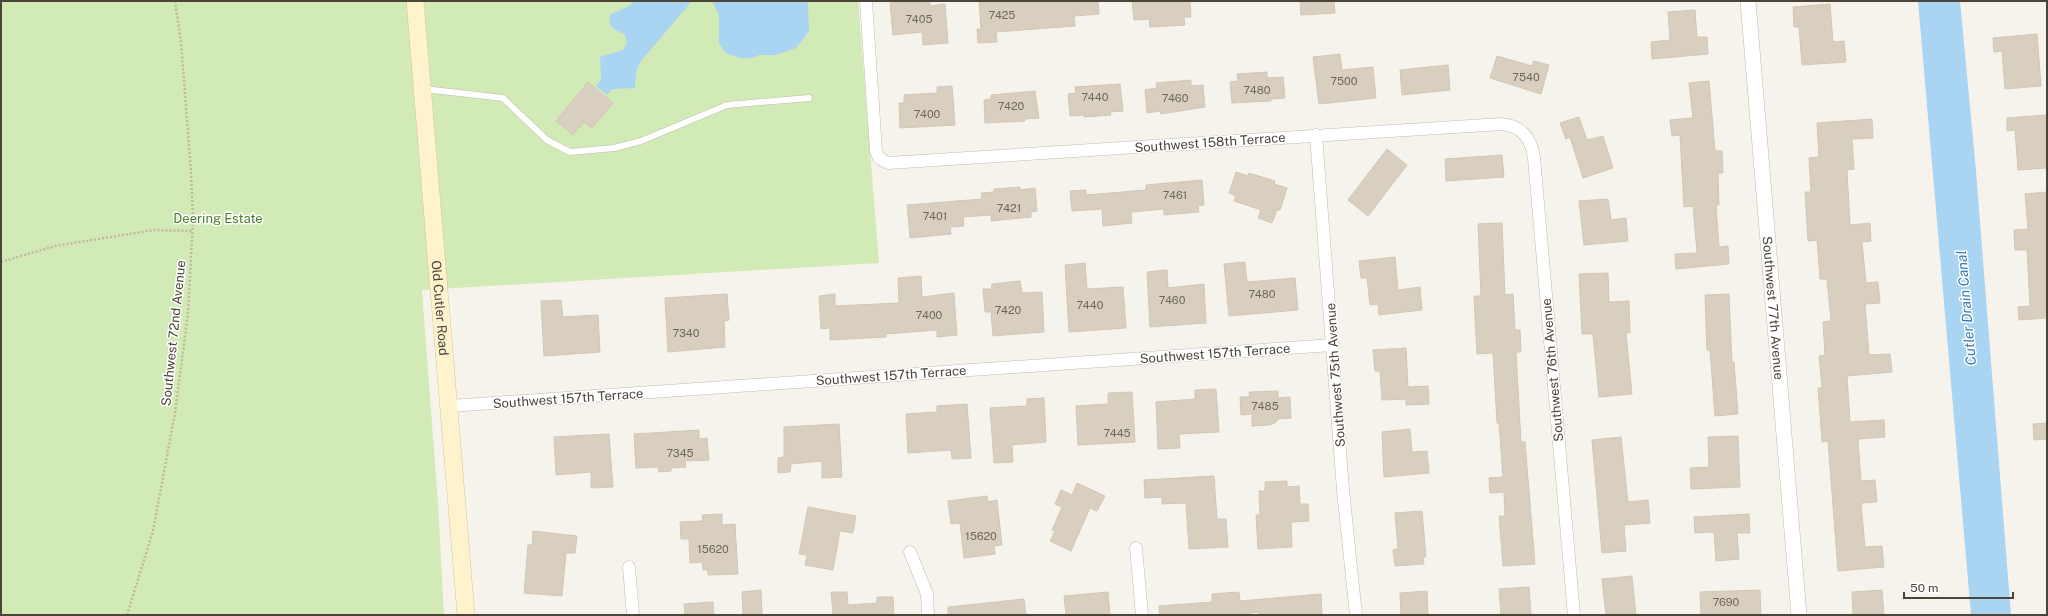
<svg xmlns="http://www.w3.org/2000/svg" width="2048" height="616" font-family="'Public Sans',sans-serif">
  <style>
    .green { fill: #d2eab5 }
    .water { fill: #a9d4f2 }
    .building { fill: #d8cfc1; stroke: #d3c7b4 }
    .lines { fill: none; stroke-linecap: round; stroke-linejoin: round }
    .service-casing { stroke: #c2bbae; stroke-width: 7 }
    .minor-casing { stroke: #c2bbae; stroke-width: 13 }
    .tertiary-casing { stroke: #c2bbae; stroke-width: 16 }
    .secondary-casing { stroke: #d6c79b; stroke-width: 18 }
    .path { stroke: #c4b79f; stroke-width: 2.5; stroke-dasharray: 2 2; stroke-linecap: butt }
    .service { stroke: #fff; stroke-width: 6 }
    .minor { stroke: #fff; stroke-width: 12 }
    .tertiary { stroke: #fff; stroke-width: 15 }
    .secondary { stroke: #fff3cd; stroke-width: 17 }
    .labels { text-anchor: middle; stroke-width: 3; stroke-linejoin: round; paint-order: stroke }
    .number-label { font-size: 11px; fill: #6e675b }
    .street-label { font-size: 13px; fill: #4b4439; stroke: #fff }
    .park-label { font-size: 13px; fill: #4a7f2a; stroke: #fff }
    .water-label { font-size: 14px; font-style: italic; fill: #2e7ab2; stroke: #fff }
  </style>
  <rect width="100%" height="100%" fill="#f6f3ec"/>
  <polygon class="green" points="1,1 858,1 879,263 422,290 438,504 444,615 1,615"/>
  <g class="water">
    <polygon points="634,1 692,1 641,61 636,72 635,88 612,89 607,95 596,86 601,79 600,57 623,50 627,43 625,35 612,28 609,21 611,14 631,5"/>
    <polygon points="712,1 808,1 809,31 796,48 776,55 759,55 753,58 741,58 725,53 719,43 719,15"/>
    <polygon points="1918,1 1960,1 1976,171 2011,615 1971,615"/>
  </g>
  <g class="building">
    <polygon points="930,1 930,6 945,4 948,43 923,45 922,32 893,35 890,3"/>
    <polygon points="991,1 1098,1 1099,14 1074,16 1075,26 996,32 997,42 978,43 977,29 981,29 979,2"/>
    <polygon points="1132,1 1190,1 1191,17 1184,17 1185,25 1150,27 1149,19 1134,20"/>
    <polygon points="1300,1 1334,1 1335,13 1301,15"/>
    <polygon points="1830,4 1833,42 1844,41 1846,62 1802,65 1799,27 1794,27 1793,7"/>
    <polygon points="1695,10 1697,37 1707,37 1708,54 1652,59 1651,42 1670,40 1668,12"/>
    <polygon points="2037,34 2041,86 2005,89 2002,51 1994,52 1993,38"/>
    <polygon points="1340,54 1342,70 1373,67 1376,98 1319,104 1313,57"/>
    <polygon points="1497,56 1532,66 1534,61 1549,65 1541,94 1490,78"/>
    <polygon points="1448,65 1450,90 1402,95 1400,70"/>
    <polygon points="1267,72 1267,78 1283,77 1285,98 1271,99 1271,101 1232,103 1230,82 1238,81 1237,74"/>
    <polygon points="1191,80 1191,86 1203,85 1205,107 1161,114 1160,111 1147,113 1145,90 1157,88 1156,83"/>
    <polygon points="1709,81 1715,151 1722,151 1723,173 1718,173 1719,205 1716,205 1719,247 1728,246 1729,264 1676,269 1675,254 1697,253 1693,206 1684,207 1680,135 1672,136 1670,120 1693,118 1689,83"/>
    <polygon points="588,82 613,103 592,128 584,122 573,135 556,121"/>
    <polygon points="1120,84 1123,111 1110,112 1111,115 1084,117 1084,115 1070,116 1068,94 1076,93 1075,87"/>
    <polygon points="952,86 955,125 900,128 899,103 904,103 904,95 937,93 937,87"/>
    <polygon points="1035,91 1039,118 1025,119 1025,121 985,123 984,100 991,99 991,95"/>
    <polygon points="2046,115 2047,168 2018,170 2015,130 2007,131 2007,118"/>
    <polygon points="1579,117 1587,140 1603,136 1613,168 1583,178 1570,137 1566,139 1560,123"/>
    <polygon points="1872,119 1873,138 1852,139 1854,169 1847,170 1850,225 1870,223 1871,241 1862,242 1866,283 1878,282 1880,303 1865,304 1869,355 1890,354 1892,372 1847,376 1850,422 1884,420 1885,437 1858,439 1861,481 1875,480 1877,502 1861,503 1865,547 1882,546 1884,567 1838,571 1828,441 1822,442 1818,388 1822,388 1819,356 1825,355 1823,322 1831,321 1827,279 1820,279 1817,240 1808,241 1805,192 1811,192 1809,158 1819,157 1817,123"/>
    <polygon points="1387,149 1407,165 1368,216 1348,200"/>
    <polygon points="1502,155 1504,177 1446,181 1445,159"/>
    <polygon points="1236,172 1248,176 1249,173 1275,181 1274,184 1287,188 1280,210 1277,210 1272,223 1258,218 1261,210 1234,201 1236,196 1229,193"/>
    <polygon points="1202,180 1204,205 1198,206 1199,212 1164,215 1164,209 1131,212 1132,223 1103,226 1102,209 1072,211 1070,191 1086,190 1086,195 1146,190 1146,185"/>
    <polygon points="1020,187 1020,190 1035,188 1037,211 1031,212 1031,217 991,221 991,215 963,217 964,226 950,227 951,234 910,238 907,205 982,199 981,193 994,192 994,189"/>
    <polygon points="2047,192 2047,318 2019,320 2018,307 2030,306 2027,250 2015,250 2014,230 2028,229 2025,194"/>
    <polygon points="1608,199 1611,220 1626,218 1628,241 1584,245 1579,201"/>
    <polygon points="1502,223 1505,295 1513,294 1515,330 1520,330 1521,352 1516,352 1521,442 1525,442 1535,564 1503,566 1499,516 1505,516 1504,492 1490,493 1489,478 1503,477 1499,423 1497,423 1493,353 1477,354 1474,296 1481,296 1478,224"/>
    <polygon points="1395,257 1398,290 1420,287 1422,310 1379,315 1378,304 1370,305 1367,278 1361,278 1359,261"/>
    <polygon points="1245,262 1247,282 1295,278 1298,310 1229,316 1224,264"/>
    <polygon points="1085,263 1087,289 1123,287 1126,328 1069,332 1065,265"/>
    <polygon points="1167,270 1168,288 1204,284 1206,323 1150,327 1147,272"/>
    <polygon points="1608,273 1609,302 1629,301 1630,333 1626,333 1632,394 1599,397 1593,334 1582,334 1579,274"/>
    <polygon points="921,276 922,297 954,293 957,335 937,337 937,330 886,334 886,337 830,340 830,328 821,329 819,296 835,294 835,306 899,303 898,278"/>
    <polygon points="1020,281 1022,293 1042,292 1044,332 993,336 991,312 985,312 983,289 991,289 992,284"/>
    <polygon points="727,294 729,320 724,321 725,347 668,352 665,298"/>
    <polygon points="1729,294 1732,363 1734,362 1738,414 1715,416 1710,350 1707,350 1705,295"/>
    <polygon points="561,300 563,317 598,315 600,352 544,356 541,301"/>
    <polygon points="1406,348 1408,387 1428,386 1429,404 1406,405 1406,399 1382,400 1380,371 1375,371 1373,350"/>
    <polygon points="1216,389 1219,432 1179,434 1180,448 1158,449 1156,402 1195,399 1195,390"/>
    <polygon points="1278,391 1278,398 1290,397 1291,418 1278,419 1275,423 1269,425 1252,426 1252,414 1241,415 1240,397 1250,397 1249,392"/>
    <polygon points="1132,392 1135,442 1078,445 1076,406 1108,404 1108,393"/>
    <polygon points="1044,398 1046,442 1012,445 1013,462 994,463 990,408 1027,406 1027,399"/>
    <polygon points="967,404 971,458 952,459 951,450 908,453 906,414 937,412 937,406"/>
    <polygon points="2047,423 2047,439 2034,440 2033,424"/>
    <polygon points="839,424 842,477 822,478 822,461 791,464 790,472 778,473 778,458 784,457 784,427"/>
    <polygon points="1410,429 1412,452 1427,451 1429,473 1384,477 1382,432"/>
    <polygon points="699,430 699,439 707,438 709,460 685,461 686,467 671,468 671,471 659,472 658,467 636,468 634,434"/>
    <polygon points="609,434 613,487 591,488 591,472 556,475 554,437"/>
    <polygon points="1738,436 1740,487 1691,489 1690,468 1709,467 1708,437"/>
    <polygon points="1621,437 1628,502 1648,500 1650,523 1624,525 1626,551 1602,553 1592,440"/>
    <polygon points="1214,476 1217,519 1226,519 1228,547 1189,549 1186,503 1162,504 1162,497 1145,498 1144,480"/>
    <polygon points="1287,481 1287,487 1299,486 1300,504 1308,504 1309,521 1291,522 1292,547 1258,549 1256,515 1260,515 1259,491 1265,491 1265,482"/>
    <polygon points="1077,483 1105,496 1097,511 1090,508 1071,551 1050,541 1055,531 1052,530 1062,507 1055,504 1061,490 1072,495"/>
    <polygon points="987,496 988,502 997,500 1002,545 994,546 995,554 964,558 960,523 951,524 948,501"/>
    <polygon points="808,507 856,516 853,533 840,531 833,570 805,565 807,555 799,554"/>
    <polygon points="1422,511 1426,557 1423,557 1424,564 1395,566 1393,550 1398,549 1395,513"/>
    <polygon points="722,514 722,525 735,524 738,574 708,575 708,570 703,570 702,562 690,563 689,539 681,539 680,522 703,521 702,515"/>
    <polygon points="1749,514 1750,533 1737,533 1739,559 1716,561 1714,532 1695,533 1694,517"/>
    <polygon points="533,531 577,536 575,553 566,553 562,596 524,593 528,545 532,545"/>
    <polygon points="1632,576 1636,615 1606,615 1602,579"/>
    <polygon points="1529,587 1531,615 1501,615 1499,589"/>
    <polygon points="761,590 762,615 743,615 742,592"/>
    <polygon points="1760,590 1761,615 1701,615 1700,592"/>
    <polygon points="1882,590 1884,615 1853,615 1852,592"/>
    <polygon points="1427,591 1428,615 1401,615 1400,593"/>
    <polygon points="831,592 847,592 848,605 877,603 877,597 893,597 894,615 833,615"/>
    <polygon points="1108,592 1110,615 1066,615 1064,596"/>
    <polygon points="1239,592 1240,601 1321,594 1322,615 1259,615 1259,612 1232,615 1160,615 1159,606 1212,602 1212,594"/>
    <polygon points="1024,599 1026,615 948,615 948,607"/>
    <polygon points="713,602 714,615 685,615 684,604"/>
  </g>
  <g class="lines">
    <g class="service-casing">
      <polyline id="service" points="424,89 503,98 547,140 570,152 614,148 641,141 727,105 809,98"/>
    </g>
    <g class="minor-casing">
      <g id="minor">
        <path d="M866,1l10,150 3,7 9,5 613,-39c20,1 31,15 33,34l40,457"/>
        <polyline points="1316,135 1343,490 1356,615"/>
        <polyline points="450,406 1333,345"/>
        <polyline points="1136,548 1142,615"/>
        <polyline points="910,552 927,594 928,615"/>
        <polyline points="629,567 633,615"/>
      </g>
    </g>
    <g class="tertiary-casing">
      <g id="tertiary">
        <path id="s1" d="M1748,1l51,614"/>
      </g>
    </g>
    <g class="secondary-casing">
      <g id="secondary">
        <path id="s2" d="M415,1l51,614"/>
      </g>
    </g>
    <g class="path">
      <polyline points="1,262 55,246 154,230 192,231"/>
      <polyline points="127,615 153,531 175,413 188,313 193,221 191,171 181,42 175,1"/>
    </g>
    <use href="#service" class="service"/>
    <use href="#minor" class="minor"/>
    <use href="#tertiary" class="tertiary"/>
    <use href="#secondary" class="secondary"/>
  </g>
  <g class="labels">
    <g class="number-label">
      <text x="1002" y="19">7425</text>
      <text x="919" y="23">7405</text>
      <text x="1526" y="81">7540</text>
      <text x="1344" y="85">7500</text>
      <text x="1257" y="94">7480</text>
      <text x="1095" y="101">7440</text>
      <text x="1175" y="102">7460</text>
      <text x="1011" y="110">7420</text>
      <text x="927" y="118">7400</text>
      <text x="1175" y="199">7461</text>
      <text x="1009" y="212">7421</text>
      <text x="935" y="220">7401</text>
      <text x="1262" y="298">7480</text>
      <text x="1172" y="304">7460</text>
      <text x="1090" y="309">7440</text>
      <text x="1008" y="314">7420</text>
      <text x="929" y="319">7400</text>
      <text x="686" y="337">7340</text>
      <text x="1265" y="410">7485</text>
      <text x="1117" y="437">7445</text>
      <text x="680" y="457">7345</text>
      <text x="981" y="540">15620</text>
      <text x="713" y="553">15620</text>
      <text x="1726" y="606">7690</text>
    </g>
    <g class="street-label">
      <text transform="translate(1210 142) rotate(-4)" y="5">Southwest 158th Terrace</text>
      <text dy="5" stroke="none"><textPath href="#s2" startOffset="308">Old Cutler Road</textPath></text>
      <text dy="5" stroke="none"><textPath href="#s1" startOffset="308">Southwest 77th Avenue</textPath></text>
      <text transform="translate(173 333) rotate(-84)" y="5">Southwest 72nd Avenue</text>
      <text transform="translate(1215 353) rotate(-4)" y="5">Southwest 157th Terrace</text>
      <text transform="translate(1552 370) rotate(-95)" y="5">Southwest 76th Avenue</text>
      <text transform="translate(891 375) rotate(-4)" y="5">Southwest 157th Terrace</text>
      <text transform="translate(1335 375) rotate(-94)" y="5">Southwest 75th Avenue</text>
      <text transform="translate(568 398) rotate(-4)" y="5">Southwest 157th Terrace</text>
    </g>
    <g class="park-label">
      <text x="218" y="223">Deering Estate</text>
    </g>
    <g class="water-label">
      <text transform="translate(1966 308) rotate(-95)" y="5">Cutler Drain Canal</text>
    </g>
  </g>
  <rect width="2048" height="616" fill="none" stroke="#4b4439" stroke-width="4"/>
  <path d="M1904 592v6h109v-6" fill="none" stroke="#4b4439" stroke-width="2"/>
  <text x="1910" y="592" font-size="12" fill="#4b4439" stroke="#ffffff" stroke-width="3" paint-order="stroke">50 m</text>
</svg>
